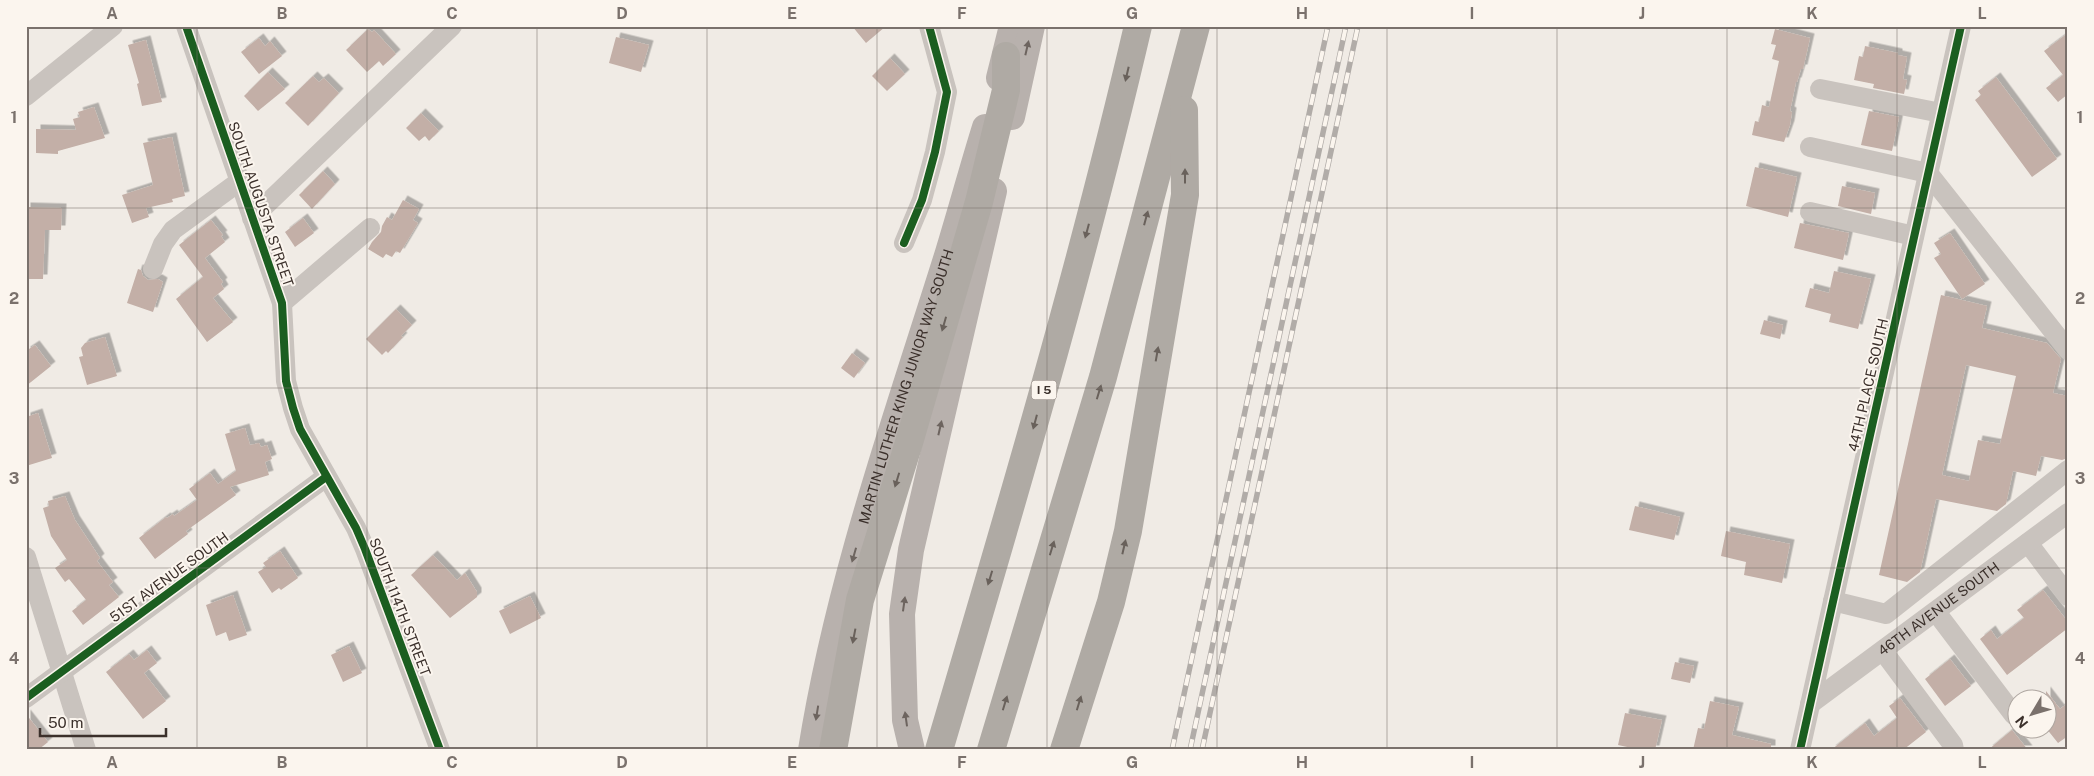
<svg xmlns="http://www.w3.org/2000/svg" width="2094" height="776" font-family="'Public Sans',sans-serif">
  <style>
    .building { fill: #c3afa7; fill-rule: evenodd; filter: url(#shadow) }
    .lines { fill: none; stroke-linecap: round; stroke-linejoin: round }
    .minor { stroke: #c9c3be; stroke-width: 20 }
    .major { stroke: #b8b1ad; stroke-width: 26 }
    .highway { stroke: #afaaa4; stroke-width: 28 }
    .rail-casing { stroke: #b1aca8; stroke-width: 5.5 }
    .rail { stroke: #fbf5ee; stroke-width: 4; stroke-dasharray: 11; stroke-linecap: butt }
    .cycleway-casing { stroke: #fbf5ee; stroke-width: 11 }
    .cycleway { stroke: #1b5e20; stroke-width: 8 }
    .oneway { fill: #6d645f }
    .oneway2 { fill: #69615b }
    .grid { fill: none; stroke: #7a716c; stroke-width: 1; stroke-opacity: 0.55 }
    .labels { text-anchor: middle; stroke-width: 4; stroke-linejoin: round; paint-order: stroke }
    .shield { fill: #fbf5ee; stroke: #756b66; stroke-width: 1 }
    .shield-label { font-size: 12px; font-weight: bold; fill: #3b302b }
    .street-label { font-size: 14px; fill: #3b302b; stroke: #fbf5ee }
    .neatline { fill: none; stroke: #7a716c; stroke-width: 2 }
    .grid-label { font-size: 16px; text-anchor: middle; font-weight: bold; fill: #7a716c }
  </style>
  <defs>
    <filter id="shadow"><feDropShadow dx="4.5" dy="-4.5" stdDeviation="0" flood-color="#0004"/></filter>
  </defs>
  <rect width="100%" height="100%" fill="#f0ebe5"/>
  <g class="building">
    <polygon points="852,26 886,26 866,43"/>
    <polygon points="368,29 372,32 374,30 396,54 383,66 379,61 367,72 346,50"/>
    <polygon points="1775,29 1810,38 1803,69 1801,69 1797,82 1796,82 1790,111 1792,112 1790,125 1784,142 1752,135 1755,121 1759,122 1762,105 1769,107 1779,61 1772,59 1776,45 1771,44"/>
    <polygon points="2068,33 2068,94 2058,102 2046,88 2063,75 2044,51"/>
    <polygon points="616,37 649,45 641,72 609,63"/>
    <polygon points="259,38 265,46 270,41 282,56 259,74 241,52"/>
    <polygon points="146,40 162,102 142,106 137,84 139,83 128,45"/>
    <polygon points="1865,46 1898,53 1898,55 1907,57 1903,79 1907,80 1904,94 1873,88 1874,84 1854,80 1859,56 1863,57"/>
    <polygon points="890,58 905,74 887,91 872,76"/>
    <polygon points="268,72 285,89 258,111 244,96"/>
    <polygon points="313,76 319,82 324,78 339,93 308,126 285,103"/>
    <polygon points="1996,77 2057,159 2032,177 1975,100 1981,95 1978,91"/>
    <polygon points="94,107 105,138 58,151 58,154 36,153 36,129 76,130 73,119 80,117 78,112"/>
    <polygon points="1869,111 1899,117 1892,151 1861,145"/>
    <polygon points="421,113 439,131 429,141 425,136 419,141 406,128"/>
    <polygon points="172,137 185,196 172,199 173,202 146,208 149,217 132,223 122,195 153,185 143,143"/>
    <polygon points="1755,167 1797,177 1788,217 1746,206"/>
    <polygon points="323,171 335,184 312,209 299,195"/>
    <polygon points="1842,186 1875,193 1871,214 1838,206"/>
    <polygon points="403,200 419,209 413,220 418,223 400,253 396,251 392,257 386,254 383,258 368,249 372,242 381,232 382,226 387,217 392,220"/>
    <polygon points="26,207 62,208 61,230 45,230 43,279 26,279"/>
    <polygon points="303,218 314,233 295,247 285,232"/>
    <polygon points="211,220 223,235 221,236 225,242 205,258 223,282 221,284 224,289 213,298 233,322 207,342 176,299 203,277 179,245"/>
    <polygon points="1800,223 1849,233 1843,260 1794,248"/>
    <polygon points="1950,233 1985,284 1962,299 1934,258 1941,254 1934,243"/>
    <polygon points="138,269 141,270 143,276 148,280 158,279 163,282 153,312 127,303"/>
    <polygon points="1834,271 1871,279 1858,329 1829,322 1831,314 1805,307 1810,288 1829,293"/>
    <path d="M1941,295l46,11 -5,22 65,15 14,16 -8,34 15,3v62l-6,2 -21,-4 -5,20 -23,-5 -7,33 -9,7 -61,-12 -16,73 -13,10 -28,-7zM1966,365l50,11 -16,68 -22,-4 -9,41 -27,-6z"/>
    <polygon points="396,309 412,325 401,336 403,337 388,353 386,351 382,355 366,339"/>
    <polygon points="1764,320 1783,325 1780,339 1760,334"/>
    <polygon points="105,337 117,376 87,385 79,357 83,356 81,348 85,343"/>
    <polygon points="35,345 51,366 26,386 26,351"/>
    <polygon points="852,353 865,363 854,378 841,368"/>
    <polygon points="38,413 52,458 26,466 26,417"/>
    <polygon points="245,428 250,445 259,443 261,447 267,445 272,459 265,462 269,475 230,487 236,495 186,531 188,534 155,559 139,538 166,517 167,518 173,514 174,516 197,500 189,489 210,473 218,484 236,471 225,434"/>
    <polygon points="65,496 75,520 100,558 97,561 113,582 109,585 119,597 83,625 72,611 86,600 69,579 65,582 55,568 67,560 51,536 43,508 49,506 48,501"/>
    <polygon points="1635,506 1680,517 1674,540 1629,530"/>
    <polygon points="1726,531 1790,544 1782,583 1744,575 1746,562 1721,556"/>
    <polygon points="280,551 298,578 281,590 279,588 272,593 258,572 266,567 263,563"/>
    <polygon points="433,555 457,580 465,573 477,592 477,597 450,618 411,575"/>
    <polygon points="2043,590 2068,622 2068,628 2007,675 1980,639 1991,630 1997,639 2024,618 2017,610"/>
    <polygon points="233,595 247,635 229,641 226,632 216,636 206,605"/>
    <polygon points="530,596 541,618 510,634 499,611"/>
    <polygon points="349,646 362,673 343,682 331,655"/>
    <polygon points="147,650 157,663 144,673 166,701 143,719 106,672 129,654 134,660"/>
    <polygon points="1950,659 1971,686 1945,706 1925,679"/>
    <polygon points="1675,662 1694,666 1690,683 1671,679"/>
    <polygon points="2046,691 2060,709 2068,703 2068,736 2058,743 2046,728"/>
    <polygon points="1900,698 1926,732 1903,750 1831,750 1865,723 1874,736 1897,718 1889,706"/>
    <polygon points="1710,701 1739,707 1732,735 1771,744 1771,750 1693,750 1698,728 1704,729"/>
    <polygon points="1625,713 1662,720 1655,750 1641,750 1618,745"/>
    <polygon points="26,714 48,742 38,750 26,750"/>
    <polygon points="2012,730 2028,750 1988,750"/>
  </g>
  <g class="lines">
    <g class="minor">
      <polyline points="186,26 282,303 286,381 293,408 300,429 356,528 365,549 440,750"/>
      <polyline points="1820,89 1941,113"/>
      <polyline points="26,96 113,26"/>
      <polyline points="1810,147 1928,173 2068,350"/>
      <polyline points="1810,212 1914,236"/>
      <polyline points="252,218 452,26"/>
      <polyline points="904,243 922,200 935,152 947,92 929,26"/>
      <polyline points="153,269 163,244 173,230 240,181"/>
      <polyline points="282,303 370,228"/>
      <polyline points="2028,543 2068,596"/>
      <polyline points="26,557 86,750"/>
      <polyline points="1833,601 1886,614 2068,470"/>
      <polyline points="1936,612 2014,715"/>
      <polyline points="1883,651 1953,745 1954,750"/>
      <polyline points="26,698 326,477"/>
      <path id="s1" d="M1810,704l258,-191"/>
      <polyline points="1800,750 1961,26"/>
    </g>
    <g class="major">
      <polyline points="999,78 1012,26"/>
      <polyline points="1012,117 1032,26"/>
      <path id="s2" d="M811,750c27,-169 83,-326 134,-488 14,-45 26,-90 40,-135"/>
      <polyline points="912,750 905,720 902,614 911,550 994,191"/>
    </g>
    <g class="highway">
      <polyline points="833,750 860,600 908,446 979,202 1006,90 1006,56"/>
      <path d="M939,750c71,-240 142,-480 199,-724"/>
      <polyline points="991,750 1103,377 1196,26"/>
      <polyline points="1064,750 1111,602 1128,531 1185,195 1184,110"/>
    </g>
    <g class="rail-casing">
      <g id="rail">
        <polyline points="1172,750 1328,26"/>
        <polyline points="1190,750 1346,26"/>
        <polyline points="1202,750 1358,26"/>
      </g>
    </g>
    <use href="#rail" class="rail"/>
    <g class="cycleway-casing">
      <g id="cycleway">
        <polyline points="186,26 282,303 286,381 293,408 300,429 356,528 365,549 440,750"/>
        <polyline points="904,243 922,200 935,152 947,92 929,26"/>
        <polyline points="26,698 326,477"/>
        <polyline points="1800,750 1961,26"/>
      </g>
    </g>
    <use href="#cycleway" class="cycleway"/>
  </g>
  <defs><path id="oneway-solid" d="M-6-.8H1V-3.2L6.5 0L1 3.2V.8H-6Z" transform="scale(1.25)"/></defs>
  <g class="oneway">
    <use href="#oneway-solid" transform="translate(1027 48) rotate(-77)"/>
    <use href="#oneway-solid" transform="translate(940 428) rotate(-77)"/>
    <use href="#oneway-solid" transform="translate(854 555) rotate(106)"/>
    <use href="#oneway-solid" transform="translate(904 604) rotate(-82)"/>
    <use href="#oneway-solid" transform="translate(817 713) rotate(99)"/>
    <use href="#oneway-solid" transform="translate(906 719) rotate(-98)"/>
  </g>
  <g class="oneway2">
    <use href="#oneway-solid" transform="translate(1127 74) rotate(103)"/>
    <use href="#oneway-solid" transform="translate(1185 176) rotate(-90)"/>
    <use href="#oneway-solid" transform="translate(1146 218) rotate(-75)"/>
    <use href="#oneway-solid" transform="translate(1087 231) rotate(105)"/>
    <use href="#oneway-solid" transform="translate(944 324) rotate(106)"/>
    <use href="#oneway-solid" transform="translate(1157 354) rotate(-80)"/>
    <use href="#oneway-solid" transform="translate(1099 392) rotate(-73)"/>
    <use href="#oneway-solid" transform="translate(1035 422) rotate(105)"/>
    <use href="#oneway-solid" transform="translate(897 480) rotate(107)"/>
    <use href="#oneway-solid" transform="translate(1124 547) rotate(-77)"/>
    <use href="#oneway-solid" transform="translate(1052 548) rotate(-73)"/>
    <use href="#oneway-solid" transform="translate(990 578) rotate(107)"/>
    <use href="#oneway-solid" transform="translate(854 636) rotate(101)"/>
    <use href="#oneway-solid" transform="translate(1005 703) rotate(-73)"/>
    <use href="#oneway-solid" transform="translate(1079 703) rotate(-73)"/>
  </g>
  <path class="grid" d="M197,26v724M367,26v724M537,26v724M707,26v724M877,26v724M1047,26v724M1217,26v724M1387,26v724M1557,26v724M1727,26v724M1897,26v724M26,208h2042M26,388h2042M26,568h2042"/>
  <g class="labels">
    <rect class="shield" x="1031.5" y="380.5" width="25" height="19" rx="4"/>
    <g class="shield-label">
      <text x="1044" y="394">I 5</text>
    </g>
    <g class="street-label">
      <text transform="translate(261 204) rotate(71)" y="5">SOUTH AUGUSTA STREET</text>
      <text transform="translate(1868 385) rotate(-77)" y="5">44TH PLACE SOUTH</text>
      <text dy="5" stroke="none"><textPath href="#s2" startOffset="376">MARTIN LUTHER KING JUNIOR WAY SOUTH</textPath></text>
      <text transform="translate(169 577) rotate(-36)" y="5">51ST AVENUE SOUTH</text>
      <text transform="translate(400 607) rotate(69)" y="5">SOUTH 114TH STREET</text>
      <text dy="5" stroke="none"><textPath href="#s1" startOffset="160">46TH AVENUE SOUTH</textPath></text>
    </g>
  </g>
  <rect width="2094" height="776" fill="none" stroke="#fbf5ee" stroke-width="55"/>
  <g transform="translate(2032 714) rotate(232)"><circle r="24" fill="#fbf5ee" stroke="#aea6a0"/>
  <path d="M0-4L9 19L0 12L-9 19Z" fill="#7a716c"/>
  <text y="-8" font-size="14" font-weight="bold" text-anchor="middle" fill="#3b302b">N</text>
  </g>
  <path d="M40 728v8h126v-8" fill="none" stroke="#3b302b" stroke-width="2.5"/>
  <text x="48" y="728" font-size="15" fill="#3b302b" stroke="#fbf5ee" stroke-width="4" paint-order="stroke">50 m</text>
  <rect x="28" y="28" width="2038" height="720" class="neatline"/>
  <g class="grid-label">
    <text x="112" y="19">A</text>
    <text x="282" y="19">B</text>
    <text x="452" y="19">C</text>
    <text x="622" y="19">D</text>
    <text x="792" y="19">E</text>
    <text x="962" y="19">F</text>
    <text x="1132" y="19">G</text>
    <text x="1302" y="19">H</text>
    <text x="1472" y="19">I</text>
    <text x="1642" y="19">J</text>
    <text x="1812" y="19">K</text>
    <text x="1982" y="19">L</text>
    <text x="14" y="123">1</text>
    <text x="2080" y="123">1</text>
    <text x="14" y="304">2</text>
    <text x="2080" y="304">2</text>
    <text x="14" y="484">3</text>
    <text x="2080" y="484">3</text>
    <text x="14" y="664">4</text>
    <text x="2080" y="664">4</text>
    <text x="112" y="768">A</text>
    <text x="282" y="768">B</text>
    <text x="452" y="768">C</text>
    <text x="622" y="768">D</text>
    <text x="792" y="768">E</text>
    <text x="962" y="768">F</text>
    <text x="1132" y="768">G</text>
    <text x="1302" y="768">H</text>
    <text x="1472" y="768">I</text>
    <text x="1642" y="768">J</text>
    <text x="1812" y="768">K</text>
    <text x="1982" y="768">L</text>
  </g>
</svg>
